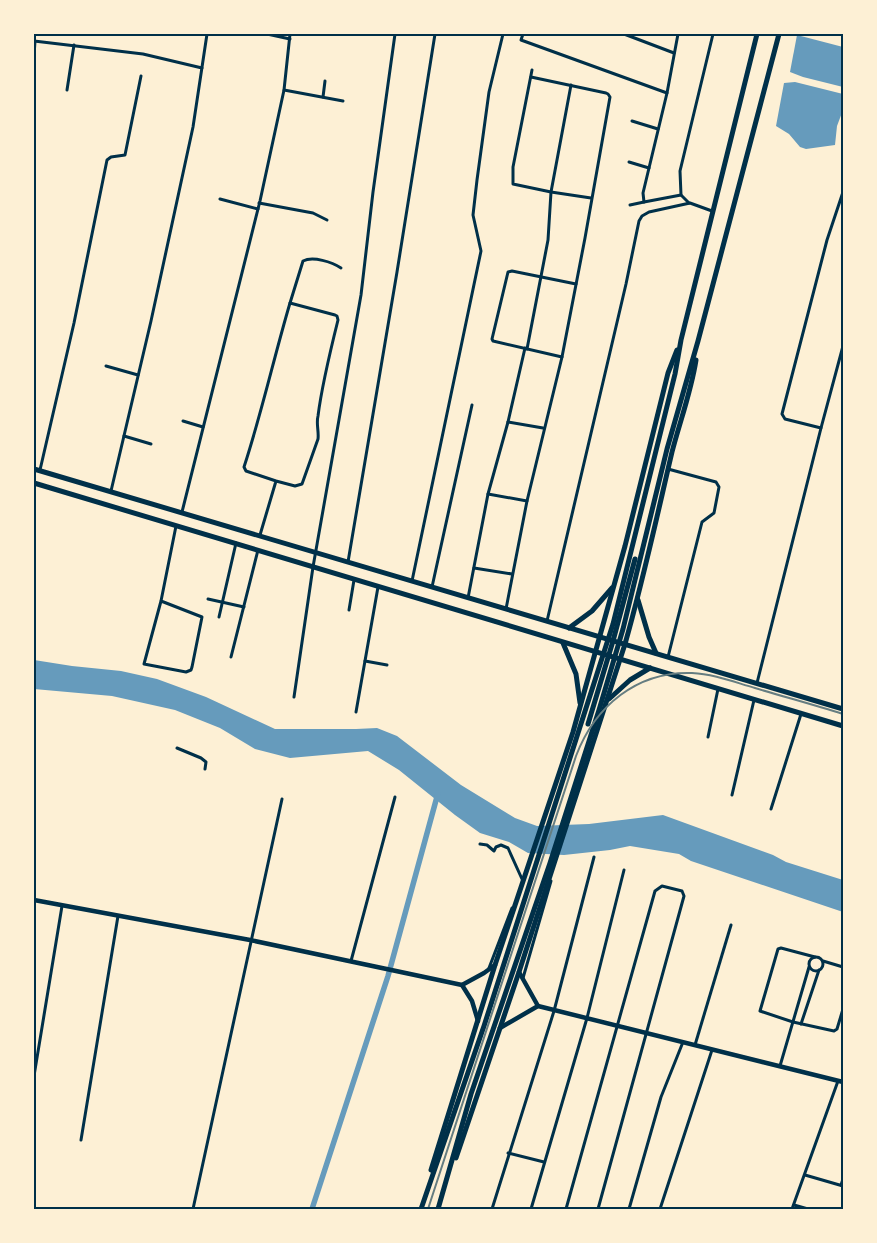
<svg xmlns="http://www.w3.org/2000/svg" width="877" height="1243" font-family="Poppins,sans-serif">
  <style>
    .water { fill: #669bbc }
    .lines { fill: none; stroke-linecap: round; stroke-linejoin: round }
    .canal { stroke: #669bbc; stroke-width: 5.5 }
    .minor { stroke: #003049; stroke-width: 3 }
    .secondary { stroke: #003049; stroke-width: 4.5 }
    .primary { stroke: #003049; stroke-width: 5 }
    .rail { stroke: #657d81; stroke-width: 2 }
    .neatline { fill: none; stroke: #003049; stroke-width: 2 }
  </style>
  <rect width="100%" height="100%" fill="#fdf0d5"/>
  <g class="water">
    <polygon points="797,35 843,47 843,87 803,77 790,72"/>
    <polygon points="795,82 843,94 843,110 837,126 835,145 806,149 800,147 789,134 776,126 784,83"/>
    <polygon points="34,660 72,666 121,671 157,679 206,697 275,729 356,729 377,728 397,736 461,785 515,818 537,826 589,824 663,815 773,855 786,862 843,880 843,912 691,861 679,854 630,846 610,850 564,855 528,853 509,842 480,833 455,815 399,770 368,751 290,758 255,749 220,728 175,710 112,696 34,689"/>
  </g>
  <g class="lines">
    <polyline class="canal" points="312,1209 388,976 438,793"/>
    <g class="minor">
      <polyline points="267,34 290,39"/>
      <polyline points="523,34 521,40 667,93"/>
      <polyline points="624,34 674,53"/>
      <polyline points="678,34 667,93 643,193 644,202 681,195"/>
      <polyline points="34,41 143,54 202,68"/>
      <polyline points="34,56 35,41"/>
      <polyline points="532,70 513,167 513,184 551,192 591,198"/>
      <polyline points="67,90 74,45"/>
      <polyline points="284,90 343,101"/>
      <polyline points="323,97 325,81"/>
      <polyline points="632,121 658,129"/>
      <polyline points="629,162 649,168"/>
      <polyline points="220,199 258,209"/>
      <polyline points="259,203 313,213 327,220"/>
      <polyline points="689,203 681,195 680,171 713,34"/>
      <polyline points="630,205 644,202"/>
      <path d="M290,303l13,-42c10,-5 29,1 38,7"/>
      <polyline points="527,349 548,240 551,192 571,85"/>
      <polyline points="562,357 493,341 492,339 508,272 512,271 576,284"/>
      <polyline points="106,366 138,375"/>
      <polyline points="183,421 203,427"/>
      <polyline points="508,422 543,428"/>
      <polyline points="821,428 785,419 782,414 827,240 843,192"/>
      <polyline points="124,436 151,444"/>
      <polyline points="40,470 74,323 107,160 111,157 125,155 141,76"/>
      <polyline points="111,491 151,321 193,127 207,34"/>
      <polyline points="488,494 527,501"/>
      <polyline points="182,512 260,201 284,90 290,34"/>
      <path d="M260,535l16,-54 -30,-10 -2,-4c18,-55 30,-110 46,-164l45,12 2,1 1,4c-8,32 -16,64 -20,96 -2,8 1,15 0,23l-16,45 -7,2 -19,-5"/>
      <polyline points="348,562 397,272 435,34"/>
      <polyline points="474,568 512,574"/>
      <polyline points="412,581 481,251 473,215 477,180 489,92 503,34"/>
      <polyline points="432,587 472,405"/>
      <polyline points="468,598 488,494 508,422 525,348"/>
      <polyline points="208,599 244,607"/>
      <polyline points="161,601 202,617 192,667 191,670 186,672 144,664 161,601 176,526"/>
      <polyline points="506,609 527,501 562,357 585,238 610,97 608,94 606,93 531,77"/>
      <polyline points="349,610 354,580"/>
      <polyline points="219,617 236,543"/>
      <polyline points="547,621 626,284 639,221 642,216 649,212 690,203 712,211"/>
      <polyline points="231,657 258,550"/>
      <polyline points="668,657 702,522 714,513 719,487 716,482 668,469"/>
      <polyline points="365,661 387,665"/>
      <polyline points="757,683 821,428 843,346"/>
      <polyline points="294,697 313,567 361,295 373,192 395,34"/>
      <polyline points="356,712 378,587"/>
      <polyline points="708,737 718,689"/>
      <polyline points="177,748 201,758 206,762 205,769"/>
      <polyline points="732,795 754,700"/>
      <polyline points="771,809 801,714"/>
      <polyline points="480,844 487,845 494,851 496,847 501,845 508,848 522,879"/>
      <circle cx="816" cy="964" r="7"/>
      <polyline points="815,957 781,948 778,949 760,1011 793,1022 834,1031 837,1029 843,1009"/>
      <polyline points="351,961 395,797"/>
      <polyline points="823,961 843,967"/>
      <polyline points="489,968 512,908"/>
      <polyline points="523,978 551,881"/>
      <polyline points="801,1024 819,970"/>
      <polyline points="695,1045 731,925"/>
      <polyline points="780,1066 809,967"/>
      <polyline points="34,1076 62,906"/>
      <polyline points="81,1140 118,916"/>
      <polyline points="508,1153 544,1162"/>
      <polyline points="805,1175 843,1186"/>
      <polyline points="841,1185 843,1179"/>
      <polyline points="794,1205 808,1209"/>
      <polyline points="193,1209 282,799"/>
      <polyline points="492,1209 554,1011 594,857"/>
      <polyline points="531,1209 587,1018 624,870"/>
      <polyline points="566,1209 655,891 662,886 682,891 684,896 598,1209"/>
      <polyline points="629,1209 661,1097 683,1042"/>
      <polyline points="660,1209 712,1050"/>
      <polyline points="792,1209 838,1081"/>
    </g>
    <g class="secondary">
      <polyline points="34,900 250,940 462,985 484,973 495,965"/>
      <polyline points="519,972 538,1006"/>
      <polyline points="462,985 472,1001 478,1021"/>
      <polyline points="500,1028 538,1006 843,1082"/>
    </g>
    <g class="primary">
      <polyline points="34,469 843,709"/>
      <polyline points="34,483 843,726"/>
      <polyline points="638,600 649,637 656,653"/>
      <polyline points="569,628 592,611 612,588"/>
      <polyline points="563,643 576,674 580,703"/>
      <polyline points="609,699 630,680 650,668"/>
      <polyline points="588,724 613,641 635,559"/>
      <path d="M456,1158l63,-186 106,-328c18,-63 32,-128 47,-192 8,-31 19,-60 24,-92"/>
      <polyline points="431,1170 495,965 573,732 625,546 668,373 677,350"/>
      <polyline points="421,1209 484,1026 613,624 675,374 681,340 757,34"/>
      <polyline points="438,1209 471,1094 550,863 599,710 623,629 667,449 698,341 779,34"/>
    </g>
    <path class="rail" d="M428,1209l148,-453c19,-50 61,-85 116,-83 22,1 42,9 63,15 30,9 59,17 88,26"/>
  </g>
  <rect width="877" height="1243" fill="none" stroke="#fdf0d5" stroke-width="70"/>
  <rect x="35" y="35" width="807" height="1173" class="neatline"/>
</svg>
